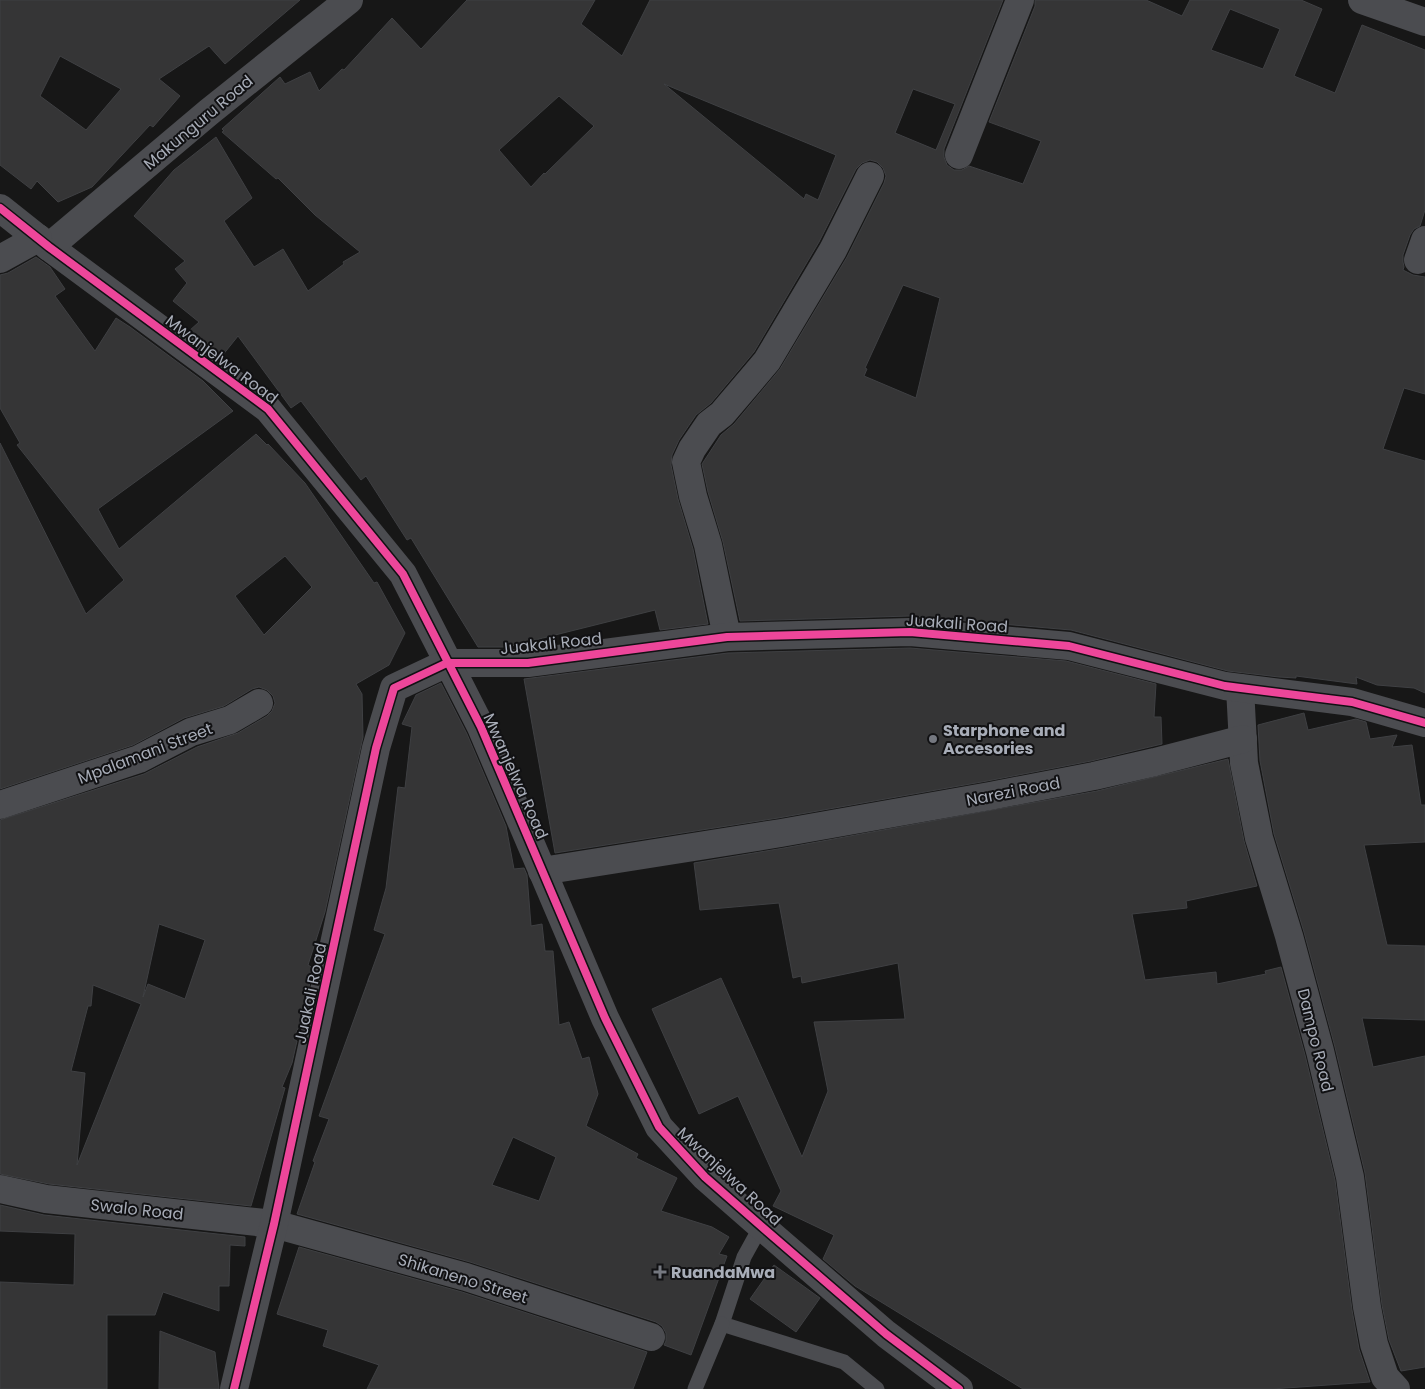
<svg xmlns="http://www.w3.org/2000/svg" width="1425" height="1389" font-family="Poppins,sans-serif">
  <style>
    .building { fill: #353536; stroke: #3f4043; fill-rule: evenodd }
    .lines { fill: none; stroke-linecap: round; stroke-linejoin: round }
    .service { stroke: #4b4c50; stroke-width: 15 }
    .minor { stroke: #4b4c50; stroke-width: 28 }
    .cycleway-casing { stroke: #111113; stroke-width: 11 }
    .cycleway { stroke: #ed469a; stroke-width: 8 }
    .poi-dot { fill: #757880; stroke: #111113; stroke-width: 2 }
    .labels { text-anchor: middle; stroke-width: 4; stroke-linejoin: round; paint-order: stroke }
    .street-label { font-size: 16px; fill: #a8adb8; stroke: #111113 }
    .poi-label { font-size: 16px; font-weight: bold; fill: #a8adb8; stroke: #111113; text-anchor: start }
  </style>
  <rect width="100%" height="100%" fill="#171717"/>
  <g class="building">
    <path d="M0,0h300l-75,64 -16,-18 -50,33 21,17 -27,31 -3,-2 -58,62 -34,15 -21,-21 -6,8 -31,-24zM60,56l61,33 -35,41 -46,-34z"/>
    <path d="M467,0h128l-14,24 41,32 28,-56h353l-59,149v8l3,8 7,5h8l7,-4 54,18 18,-43 -52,-19 46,-116v-6h111l36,16 8,-16h111l21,9 -28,67 41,17 27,-68 63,25v160l-5,16 -6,3 -4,6 -7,20v7l1,5 -1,3 10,5 12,2v117l-21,-6 -21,61 42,12v232l-11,-5 -37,-3 -21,-8 1,7 -61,-8v2l-17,-1 -51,-6 -157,-41 -161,-14 -170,5 -17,-79 -15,-50 -6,-28 19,-29 13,-11 46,-55 67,-112 37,-74 2,-7 -3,-8 -6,-6 -7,-2 -8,3 -6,6 -37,73 -65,110 -43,51 -15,12 -17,25 -7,15 -1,10 7,34 15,50 15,75 -48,6 -5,-20 -148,37h-29l-67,-109 -4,2 -41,-64 -5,4 -60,-79 -10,7 -53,-72 -16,20 -33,-25 10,-9 -26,-21 14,-18 -12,-14 10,-8 -51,-45 40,-46 42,-33 36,61 -28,23 30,46 29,-18 25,42 36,-27 -1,-2 17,-10 -45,-37 -37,-37 -2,1 -54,-47 2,-1 -2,-2 58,-52 5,7 25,-12 9,19 23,-22 2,1 48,-52 29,31zM1230,9l50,20 -17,40 -52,-19zM664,84l172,71 -18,45 -12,-6 -2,5zM913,89l42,15 -19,46 -41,-17zM559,96l35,30 -49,48 -1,-1 -13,14 -32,-37zM903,285l37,13 -24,100 -52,-22 3,-7 -2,-1z"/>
    <path d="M36,257l14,10 15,22 -10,7 40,55 21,-33 14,9 73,54 30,30 -135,98 21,40 137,-115 11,11 1,-1 37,39 69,100 3,-1 28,51 -16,32 -33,19 6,10 1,43 -38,175 -17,53 5,3 -11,52 -9,19 4,2 -5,22 -10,24 3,1 -34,118 -202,-22 -49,-10v-354l144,-46 53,-27 41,-14 29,-17 5,-5 3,-8 -2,-7 -6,-6 -8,-3 -7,2 -28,17 -40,12 -51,27 -133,44v-346l86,171 38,-34 -107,-135 3,-2 -20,-35v-133l8,-2zM285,556l27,31 -48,48 -29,-39zM159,924l46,16 -20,59 -37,-15 -5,13zM93,985l48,19 -64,161 8,-92 -14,-2 17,-65h3z"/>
    <polygon points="910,648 1066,661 1156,684 1154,717 1161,717 1162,744 1091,761 987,781 778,818 555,853 524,679 728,653"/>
    <path d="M441,683l26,51 39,92 8,43 10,-1 3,7 4,51 11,-2 3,27h8l6,74 10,-3 13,37 7,-2 9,37 -12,32 52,28 -2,4 41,20 -16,33 51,16 17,10 -10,17 8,2 -36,99 -27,-10 2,-4v-8l-4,-7 -6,-4 -186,-60 -173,-48 18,-52 -2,-1 16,-42 -10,-3 66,-182 -11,-4 12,-42 12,-101 7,1 7,-61 -10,-3 14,-29zM513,1137l43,20 -17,44 -47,-16z"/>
    <polygon points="1304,713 1308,730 1356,719 1366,722 1370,739 1397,735 1392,747 1412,745 1421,805 1425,805 1425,842 1364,845 1387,945 1425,946 1425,1020 1362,1018 1373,1067 1425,1056 1425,1367 1401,1371 1389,1340 1382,1305 1365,1173 1335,1047 1304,932 1274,834 1260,761 1258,725"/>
    <polygon points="1228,759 1244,841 1257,886 1186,901 1187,908 1132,914 1145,980 1216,972 1217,984 1266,974 1265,971 1281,967 1305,1055 1335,1180 1352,1310 1359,1349 1370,1382 1272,1389 1023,1389 855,1286 823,1259 834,1235 773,1206 781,1191 738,1096 699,1114 652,1009 721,978 802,1157 828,1091 814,1022 905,1019 898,963 802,983 801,976 793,978 779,903 700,910 694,863 784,848 1097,791"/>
    <polygon points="0,1205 44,1215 245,1237 245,1246 230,1245 229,1286 219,1286 219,1311 163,1292 155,1315 107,1315 107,1389 0,1389 0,1282 74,1285 75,1234 0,1231"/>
    <polygon points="299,1247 462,1292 647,1352 633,1389 367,1389 379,1365 323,1346 328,1330 277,1314"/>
    <polygon points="774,1265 820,1298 796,1332 750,1299"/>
    <polygon points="160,1331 215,1352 219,1389 159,1389"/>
  </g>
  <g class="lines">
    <g class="service">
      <polyline points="761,1226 744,1257 722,1324 844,1362 877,1389"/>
      <polyline points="695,1389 722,1324"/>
    </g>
    <g class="minor">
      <polyline points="1362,0 1425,22"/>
      <polyline points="959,155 1020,0"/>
      <polyline points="0,208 49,247 268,409 403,574 481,727 605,1018 659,1127 705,1177 761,1226 886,1334 959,1389"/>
      <polyline points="49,247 209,112 349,0"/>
      <polyline points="0,259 38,238"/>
      <polyline points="1418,260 1425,240"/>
      <polyline points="727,637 708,545 693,496 686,462 692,449 709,424 722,414 767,361 833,250 870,176"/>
      <polyline points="1240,688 1244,763 1259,838 1289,936 1320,1051 1350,1177 1367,1307 1374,1344 1385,1377 1396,1389"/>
      <polyline points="0,805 139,759 191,732 230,720 259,703"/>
      <polyline points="542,871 781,833 990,796 1094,776 1155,762 1243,739"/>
      <polyline points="0,1189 46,1199 274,1224 466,1277 651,1337"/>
      <polyline points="234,1389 274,1224 376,748 394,688 447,663 528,663 727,637 910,632 1069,646 1225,686 1352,702 1425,723"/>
    </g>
    <g class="cycleway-casing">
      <g id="cycleway">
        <polyline points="0,208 49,247 268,409 403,574 481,727 605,1018 659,1127 705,1177 761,1226 886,1334 959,1389"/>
        <polyline points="234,1389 274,1224 376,748 394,688 447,663 528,663 727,637 910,632 1069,646 1225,686 1352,702 1425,723"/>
      </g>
    </g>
    <use href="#cycleway" class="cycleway"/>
  </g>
  <g class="poi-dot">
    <circle cx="933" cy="739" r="5"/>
    <path d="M657.5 1264.5h5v5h5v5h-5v5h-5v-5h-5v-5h5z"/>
  </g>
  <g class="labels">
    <g class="street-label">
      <text transform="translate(198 122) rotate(-40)" y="6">Makunguru Road</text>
      <text transform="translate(222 359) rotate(37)" y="6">Mwanjelwa Road</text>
      <text transform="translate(957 623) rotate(4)" y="6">Juakali Road</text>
      <text transform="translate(551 643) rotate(-6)" y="6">Juakali Road</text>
      <text transform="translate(145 753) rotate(-21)" y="6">Mpalamani Street</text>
      <text transform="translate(516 776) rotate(66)" y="6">Mwanjelwa Road</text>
      <text transform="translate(1013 791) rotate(-11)" y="6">Narezi Road</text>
      <text transform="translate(310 993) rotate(-78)" y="6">Juakali Road</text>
      <text transform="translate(1316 1040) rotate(76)" y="6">Dampo Road</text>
      <text transform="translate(730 1176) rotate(43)" y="6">Mwanjelwa Road</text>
      <text transform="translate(137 1209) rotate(6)" y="6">Swalo Road</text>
      <text transform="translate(463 1278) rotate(17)" y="6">Shikaneno Street</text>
    </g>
    <g class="poi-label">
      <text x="943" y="736">Starphone and<tspan x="943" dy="18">Accesories</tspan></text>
      <text x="671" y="1278">RuandaMwa</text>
    </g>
  </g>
</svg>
